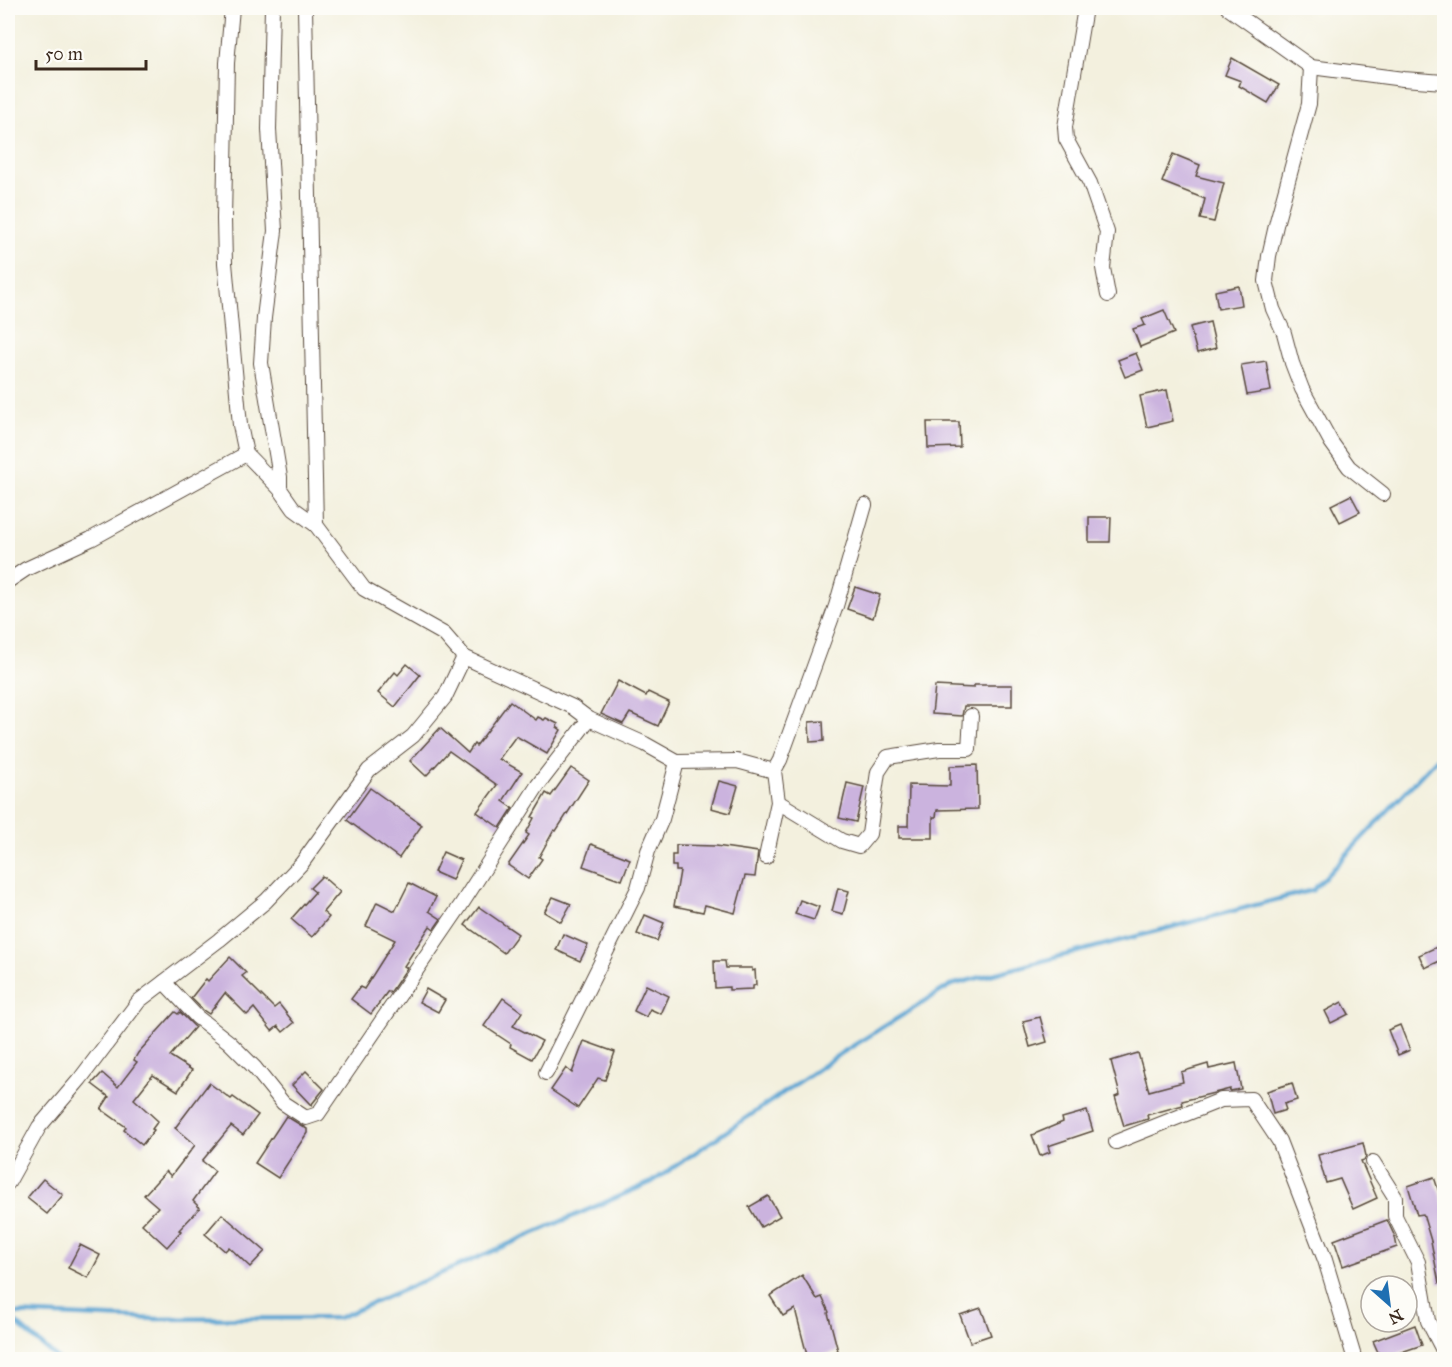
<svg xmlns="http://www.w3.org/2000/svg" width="1452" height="1367" font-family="'IM FELL Great Primer',serif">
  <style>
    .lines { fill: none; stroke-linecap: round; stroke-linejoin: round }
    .stream { stroke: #5ba5d3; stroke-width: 4.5 }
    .building { fill: #cbb3de }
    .minor-casing { stroke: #57483b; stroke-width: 16 }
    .minor { stroke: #fff; stroke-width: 14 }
  </style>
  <rect width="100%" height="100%" fill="#fdfcf7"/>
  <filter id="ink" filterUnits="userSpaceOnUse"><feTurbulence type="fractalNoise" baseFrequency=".0167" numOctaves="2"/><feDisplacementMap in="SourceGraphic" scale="12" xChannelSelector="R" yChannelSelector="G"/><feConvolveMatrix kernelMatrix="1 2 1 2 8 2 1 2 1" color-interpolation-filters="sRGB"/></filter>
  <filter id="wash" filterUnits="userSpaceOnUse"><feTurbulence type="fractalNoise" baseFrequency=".008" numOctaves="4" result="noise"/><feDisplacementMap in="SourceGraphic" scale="24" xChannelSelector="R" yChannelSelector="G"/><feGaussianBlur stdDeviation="1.35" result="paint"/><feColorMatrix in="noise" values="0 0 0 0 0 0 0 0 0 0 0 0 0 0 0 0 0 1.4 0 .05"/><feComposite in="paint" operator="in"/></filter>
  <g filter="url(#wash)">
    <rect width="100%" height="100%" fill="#f3f0de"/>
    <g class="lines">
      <g class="stream">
        <polyline points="8,1313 156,1319 338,1318 652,1182 840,1054 951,985 1313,890 1444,751"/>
        <polyline points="8,1316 59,1360"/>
      </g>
    </g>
    <g id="blocks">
      <g class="building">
        <polygon points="1232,58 1279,85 1268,103 1239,86 1241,81 1225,75"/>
        <polygon points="1173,154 1200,165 1196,176 1224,183 1214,222 1200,219 1205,199 1162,182"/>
        <polygon points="1239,286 1242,305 1218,309 1215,291"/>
        <polygon points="1164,310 1174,333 1140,347 1133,329 1145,325 1142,319"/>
        <polygon points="1210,322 1216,348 1197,353 1190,327"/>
        <polygon points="1136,353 1143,370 1125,377 1118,360"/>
        <polygon points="1266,361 1271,391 1247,395 1241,365"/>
        <polygon points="1167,390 1173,421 1147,427 1140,396"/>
        <polygon points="927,422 959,422 960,447 928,448"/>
        <polygon points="1351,495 1360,512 1340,522 1331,505"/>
        <polygon points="1089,517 1111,517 1110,542 1089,542"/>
        <polygon points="855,587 880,595 873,618 847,609"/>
        <polygon points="407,664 420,675 395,707 378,693 395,672 398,675"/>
        <polygon points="618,681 646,696 648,692 669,702 658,726 630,713 623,724 601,714"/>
        <polygon points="974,685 1012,685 1012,706 964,706 962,716 932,714 935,686 974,688"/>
        <polygon points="510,701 536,720 538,717 544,720 546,718 558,724 557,727 561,730 547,754 516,736 499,759 522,772 503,801 513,808 500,828 477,812 497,785 449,751 426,776 410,761 440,728 468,753 474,744 476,746"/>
        <polygon points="823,721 824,741 810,742 809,722"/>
        <polygon points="977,765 978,809 937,810 936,817 933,817 933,838 899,838 899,826 908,826 909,785 950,786 950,766"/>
        <polygon points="571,768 589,780 556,831 554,830 539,857 542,859 528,879 508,865 529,835 526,833 534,818 532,817 546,793 551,796"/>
        <polygon points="719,781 738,786 730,813 711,808"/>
        <polygon points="847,783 864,787 856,822 839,818"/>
        <polygon points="370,788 422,825 399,858 347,820"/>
        <polygon points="591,844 630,859 622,880 583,866"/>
        <polygon points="676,845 716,846 758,852 755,877 745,876 735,913 705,905 703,912 674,906 680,871 676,871 676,866 672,866 672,855 676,855"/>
        <polygon points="443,852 461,860 452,880 434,872"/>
        <polygon points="322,876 340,892 323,912 329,917 312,937 291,919 315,892 310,888"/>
        <polygon points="409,883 436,897 429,911 441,919 434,929 430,926 404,966 407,968 390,993 388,991 371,1014 351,999 360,987 364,989 395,940 366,926 377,902 395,911"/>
        <polygon points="838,888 849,891 843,914 832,911"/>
        <polygon points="553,897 571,904 561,922 544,912"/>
        <polygon points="800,900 819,907 814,920 795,914"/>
        <polygon points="479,907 518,934 504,953 465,925"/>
        <polygon points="645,915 664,923 657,941 637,934"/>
        <polygon points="563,934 588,945 580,961 556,950"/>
        <polygon points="1441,945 1444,959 1425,968 1419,955"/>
        <polygon points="230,957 246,973 242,976 274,1008 279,1004 294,1023 283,1032 278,1026 272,1031 254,1008 247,1015 225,993 209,1014 203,1010 191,998 206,979 208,981"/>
        <polygon points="714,961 725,961 726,968 752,968 752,971 755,970 756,985 753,986 753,989 729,990 729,987 715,988"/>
        <polygon points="646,985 669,996 661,1014 650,1009 646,1017 634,1011"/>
        <polygon points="426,989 445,1000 438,1012 419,1002"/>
        <polygon points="503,998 522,1012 513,1026 542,1041 532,1059 510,1047 511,1044 484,1026"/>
        <polygon points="1342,1002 1349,1014 1331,1023 1325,1011"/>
        <polygon points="175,1012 178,1014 180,1012 195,1027 170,1056 192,1070 178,1091 153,1075 134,1099 158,1121 152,1129 154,1130 142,1145 124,1130 126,1127 101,1109 109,1097 92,1084 102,1073 118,1087 137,1062 134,1060 138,1053"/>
        <polygon points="1040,1017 1047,1042 1030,1047 1023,1021"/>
        <polygon points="1400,1025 1410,1050 1398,1055 1388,1030"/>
        <polygon points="584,1041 615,1052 605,1080 598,1078 578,1108 551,1090 566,1068 572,1073"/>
        <polygon points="1138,1053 1149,1091 1183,1082 1181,1072 1208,1064 1209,1069 1236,1063 1241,1089 1230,1091 1230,1089 1182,1101 1183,1105 1147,1115 1148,1119 1124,1126 1115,1097 1120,1095 1111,1061"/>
        <polygon points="306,1071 324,1089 311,1105 292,1085"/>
        <polygon points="209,1083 231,1099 233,1097 258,1115 243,1135 231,1126 202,1161 215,1171 193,1201 200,1208 179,1230 181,1231 167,1247 142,1224 158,1207 144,1195 166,1171 171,1176 195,1145 175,1128"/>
        <polygon points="1292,1083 1297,1100 1284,1104 1286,1110 1273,1114 1267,1091"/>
        <polygon points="1087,1111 1093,1131 1048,1146 1050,1152 1040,1156 1032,1135 1063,1122 1062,1118"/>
        <polygon points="286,1116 307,1129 307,1133 278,1178 255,1163"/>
        <polygon points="1363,1143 1366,1156 1364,1160 1361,1161 1377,1198 1353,1209 1340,1179 1326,1183 1318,1155"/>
        <polygon points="1434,1177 1444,1207 1444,1283 1439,1283 1431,1241 1423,1214 1417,1215 1408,1186"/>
        <polygon points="43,1179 63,1195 47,1214 27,1198"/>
        <polygon points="768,1196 780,1216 761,1227 749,1207"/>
        <polygon points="222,1214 265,1251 250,1267 229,1247 225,1251 205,1234"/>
        <polygon points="1387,1220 1395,1237 1397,1247 1343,1266 1334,1240"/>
        <polygon points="80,1245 100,1255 88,1278 68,1268"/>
        <polygon points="802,1275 817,1299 822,1297 829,1312 828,1313 838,1351 808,1359 795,1309 783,1316 770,1296"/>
        <polygon points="981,1308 991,1335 970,1342 960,1315"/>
        <polygon points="1415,1325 1422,1345 1381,1359 1373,1341"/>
      </g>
    </g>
  </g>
  <g filter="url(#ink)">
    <use href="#blocks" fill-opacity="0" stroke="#57483b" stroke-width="1.5"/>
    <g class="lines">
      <g class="minor-casing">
        <g id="minor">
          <polyline points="232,8 227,63 224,219 225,263 240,425 246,454 280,489 294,509 316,525"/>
          <polyline points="272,8 269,129 275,231 264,318 261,363 280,477 280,489"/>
          <polyline points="1085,8 1065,127 1066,139 1090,183 1107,232 1103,268 1108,295"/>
          <polyline points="1228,8 1311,67 1403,79 1444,82"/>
          <polyline points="1311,67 1309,104 1277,221 1269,256 1266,281 1273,309 1284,333 1292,363 1302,389 1331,442 1349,467 1383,494"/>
          <polyline points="8,581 26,569 91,539 246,454"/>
          <polyline points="589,719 645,744 677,762 737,761 774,771 778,802 766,857"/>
          <polyline points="774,771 780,760 836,606 865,505"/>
          <polyline points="778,802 842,841 859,846 869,834 878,772 888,757 939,749 969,749 971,716"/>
          <polyline points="164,982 197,1017 229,1042 255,1068 283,1103 306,1118 318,1114 461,905 538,785 589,719 573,707 464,657"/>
          <polyline points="546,1073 638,888 648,851 662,819 677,762"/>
          <polyline points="1116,1142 1221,1100 1251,1099 1279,1141 1325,1260 1355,1360"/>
          <polyline points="1373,1162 1395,1197 1395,1216 1418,1262 1428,1321 1444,1352"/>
          <polyline points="8,1183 39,1127 80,1079 139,1001 219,940 266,901 302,863 369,770 413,736 445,697 464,657 444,634 364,589 316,525 305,8"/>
        </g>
      </g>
      <use href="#minor" class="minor"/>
    </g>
  </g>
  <rect width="1452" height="1367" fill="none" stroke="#fdfcf7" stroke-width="30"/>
  <g transform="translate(1389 1304) rotate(152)"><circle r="28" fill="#fdfcf7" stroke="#afa8a0" stroke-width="1.5"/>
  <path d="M0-4.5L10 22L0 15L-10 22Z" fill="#1f6fb2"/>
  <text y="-9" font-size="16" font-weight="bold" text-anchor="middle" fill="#3b2a1e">N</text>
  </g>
  <path d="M36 60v9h110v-9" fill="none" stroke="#3b2a1e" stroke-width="3"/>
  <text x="45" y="60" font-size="18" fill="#3b2a1e" stroke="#fdfcf7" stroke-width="4.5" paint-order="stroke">50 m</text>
</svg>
